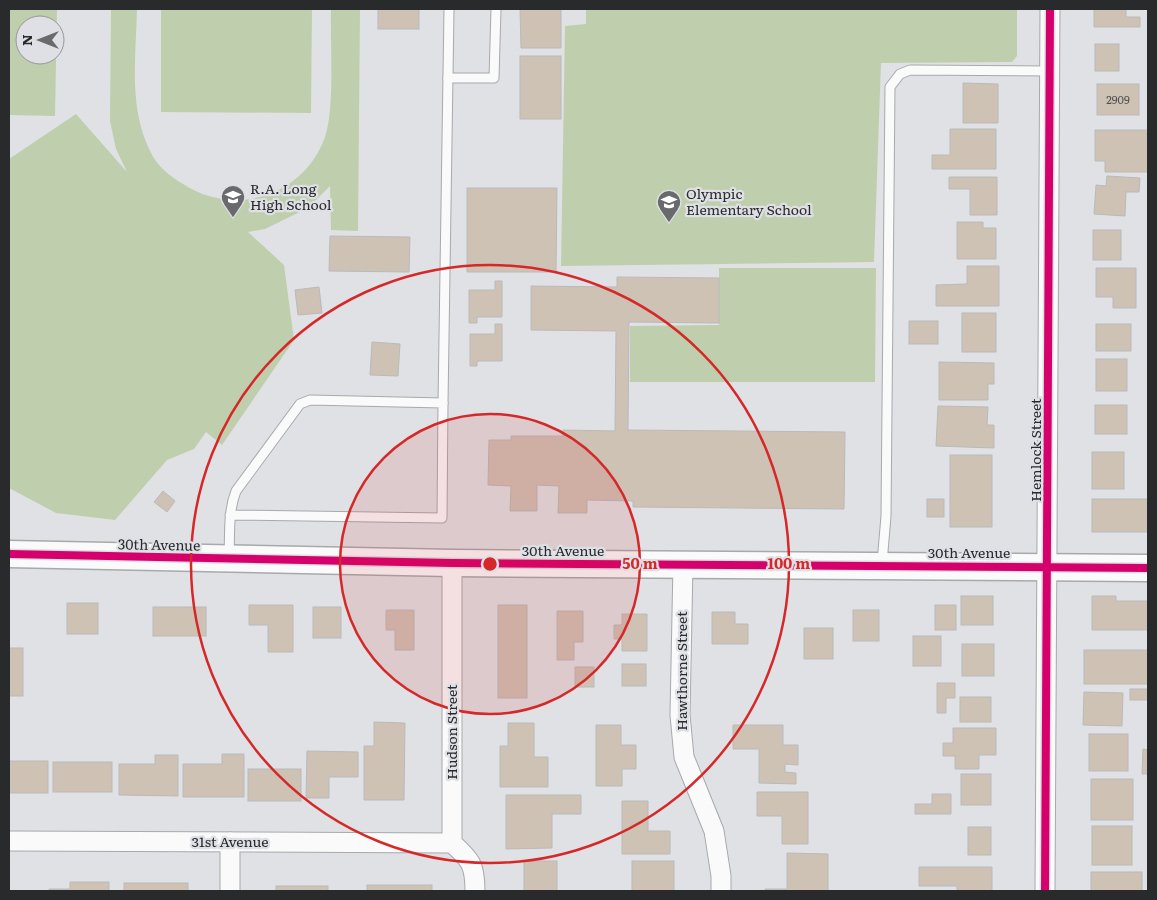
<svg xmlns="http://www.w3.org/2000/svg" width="1157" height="900" font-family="Literata,serif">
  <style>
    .green { fill: #bfcfad; fill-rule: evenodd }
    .building { fill: #cec2b4; stroke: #bababb }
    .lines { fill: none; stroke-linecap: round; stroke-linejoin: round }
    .lane-casing { stroke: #a7a9ab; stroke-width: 11 }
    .street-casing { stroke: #a7a9ab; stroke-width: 21 }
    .secondary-casing { stroke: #a7a9ab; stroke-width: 29 }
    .lane { stroke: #fafafb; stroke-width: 9 }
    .street { stroke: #fafafb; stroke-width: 19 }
    .secondary { stroke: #fafafb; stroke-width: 26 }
    .cycleway-casing { stroke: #dee0e5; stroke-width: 11 }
    .cycleway { stroke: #d6006c; stroke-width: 8 }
    .ring { fill: none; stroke: #d62828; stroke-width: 2.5 }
    .labels { text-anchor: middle; stroke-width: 4.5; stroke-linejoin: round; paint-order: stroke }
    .number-label { font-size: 11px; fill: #52504e }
    .poi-label { font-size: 14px; fill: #292a2c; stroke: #dee0e5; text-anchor: start }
    .street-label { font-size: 14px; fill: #292a2c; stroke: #dee0e5 }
    .centre { fill: #d62828; stroke: #dee0e5; stroke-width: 2.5 }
    .ring-label { font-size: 15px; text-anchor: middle; font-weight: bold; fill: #d62828; stroke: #dee0e5; stroke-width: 4.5; stroke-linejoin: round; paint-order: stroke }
  </style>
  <rect width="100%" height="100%" fill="#dfe1e4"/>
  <g class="green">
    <path d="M9,9h48l-2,107 -46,-1zM25,25h30v30h-30z"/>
    <path d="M111,9h26c-1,49 -9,99 14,144 6,13 20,24 32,31 52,34 121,12 142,-47 10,-28 5,-96 6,-128h29l-2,222 -27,-1 -1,-44 -22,22 -43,21 -17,3 36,33 10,75 -72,105 -16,-13 -12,17 -27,11 -52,60 -59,-7 -47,-25v-329l67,-45 51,58 -11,-23 -6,-28z"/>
    <polygon points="161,9 312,9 311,113 161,112"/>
    <polygon points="586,9 1017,9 1017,56 1012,62 881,63 874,262 561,266 565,26 586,24"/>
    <polygon points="719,268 876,268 875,382 630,382 630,326 719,325"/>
  </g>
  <g class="building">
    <rect x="378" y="9" width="41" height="20"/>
    <polygon points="520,9 561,9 561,48 521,48"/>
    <polygon points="1094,9 1126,9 1126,17 1140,17 1140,27 1094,27"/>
    <rect x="1095" y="44" width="24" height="27"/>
    <rect x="520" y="56" width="41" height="63"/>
    <polygon points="963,83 998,84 998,123 963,123"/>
    <rect x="1097" y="84" width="42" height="31"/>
    <polygon points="950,129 996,129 996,169 932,169 932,155 950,155"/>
    <polygon points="1095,130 1148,130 1148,172 1105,172 1105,161 1095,161"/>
    <polygon points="1107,176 1140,178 1139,192 1126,192 1125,216 1094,214 1096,185 1106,186"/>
    <polygon points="949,177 997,177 997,215 970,215 970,189 949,189"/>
    <polygon points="467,188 557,188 556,272 467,272"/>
    <polygon points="957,222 983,222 983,228 996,228 996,259 957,259"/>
    <rect x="1093" y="230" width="28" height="30"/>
    <polygon points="330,236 410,237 409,272 329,271"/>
    <polygon points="967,266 999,266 999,306 936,306 936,285 967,284"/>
    <polygon points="1096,268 1136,268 1136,308 1113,308 1113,297 1096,297"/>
    <polygon points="617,277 719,278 719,323 629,322 628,430 845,432 844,509 633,507 633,501 587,500 587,513 558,513 559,486 537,485 537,511 510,511 511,486 488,485 489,440 511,440 511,436 563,436 563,430 615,431 616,331 531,330 531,286 617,287"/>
    <polygon points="495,281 502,281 502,317 477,317 477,323 469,323 469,290 495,290"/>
    <polygon points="319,287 322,313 298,315 295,290"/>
    <rect x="962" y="313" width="34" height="39"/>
    <rect x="909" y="321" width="29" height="23"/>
    <polygon points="495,324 502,324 502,361 477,361 477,366 470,366 470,334 495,334"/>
    <rect x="1096" y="324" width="35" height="27"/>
    <polygon points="372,342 400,344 398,376 370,375"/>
    <rect x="1096" y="359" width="31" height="32"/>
    <polygon points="939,362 994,363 994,384 988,384 988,400 939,400"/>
    <rect x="1095" y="405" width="32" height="29"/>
    <polygon points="938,406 988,407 987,425 994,425 994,448 936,446"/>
    <rect x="1092" y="452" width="32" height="37"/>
    <rect x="950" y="455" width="42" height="72"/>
    <polygon points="163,491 175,501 167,512 154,502"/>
    <rect x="927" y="499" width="17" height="18"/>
    <rect x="1092" y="499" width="56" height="33"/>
    <rect x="961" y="596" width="32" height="29"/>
    <polygon points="1092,596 1116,596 1116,601 1148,601 1148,630 1092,630"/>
    <rect x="67" y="603" width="31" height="31"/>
    <polygon points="249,605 293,605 293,652 268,652 268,625 249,625"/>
    <rect x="498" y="605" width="29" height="93"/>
    <rect x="935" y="605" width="21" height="25"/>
    <rect x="153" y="607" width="53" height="29"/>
    <rect x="313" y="607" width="28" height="31"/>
    <polygon points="386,610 414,610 414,650 395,650 395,630 386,630"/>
    <rect x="853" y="610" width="26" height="31"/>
    <polygon points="557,611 583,611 583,642 574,642 574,660 557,660"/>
    <polygon points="712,612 735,612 735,624 748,624 748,644 712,644"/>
    <polygon points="622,614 647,614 647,651 622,651 622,639 614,639 614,625 622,625"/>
    <rect x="804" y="628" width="29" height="31"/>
    <rect x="913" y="636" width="28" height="30"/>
    <rect x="962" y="644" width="32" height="32"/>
    <rect x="9" y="648" width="14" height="48"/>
    <rect x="1084" y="650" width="64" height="34"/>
    <rect x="622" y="664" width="24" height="22"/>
    <rect x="575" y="667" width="19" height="20"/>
    <polygon points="937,683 955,683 955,698 946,698 946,713 937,713"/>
    <rect x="1130" y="689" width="18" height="11"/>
    <polygon points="1084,692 1123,693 1122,726 1083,725"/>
    <rect x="960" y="697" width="31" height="25"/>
    <polygon points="374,722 405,723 404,800 364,800 364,746 374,746"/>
    <polygon points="508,723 534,723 534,757 548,757 548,787 500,787 500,746 508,746"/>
    <polygon points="596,725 621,725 621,745 636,745 636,769 622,769 622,786 596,786"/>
    <polygon points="733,725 783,725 783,745 798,745 798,765 785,764 785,772 796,773 796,784 759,783 759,749 733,749"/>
    <polygon points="953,728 996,728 996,755 979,755 979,769 955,769 955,756 943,756 943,743 953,743"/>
    <rect x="1089" y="734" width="39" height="37"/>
    <polygon points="1143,749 1148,750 1148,774 1142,774"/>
    <polygon points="307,751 358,752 358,777 329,777 329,798 306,798"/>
    <polygon points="222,754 244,754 244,797 183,797 183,764 222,764"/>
    <polygon points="155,755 178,755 178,796 119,795 119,764 155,764"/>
    <rect x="9" y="761" width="39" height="32"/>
    <rect x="53" y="762" width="59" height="30"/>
    <rect x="248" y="769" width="53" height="32"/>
    <rect x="961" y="774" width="30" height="31"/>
    <rect x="1091" y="779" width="42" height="41"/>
    <polygon points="757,792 808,792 808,844 782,844 782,816 757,816"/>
    <polygon points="932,794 951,794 951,814 915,814 915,804 932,804"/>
    <polygon points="506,795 581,795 581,814 552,814 552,848 506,849"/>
    <polygon points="622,801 648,801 648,831 670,831 670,854 622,854"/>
    <rect x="1092" y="826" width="40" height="39"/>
    <rect x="968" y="827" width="23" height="28"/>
    <polygon points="787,853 828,854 828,891 765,891 765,889 787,889"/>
    <rect x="524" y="861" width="33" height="30"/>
    <rect x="632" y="861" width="42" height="30"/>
    <polygon points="919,867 992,867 992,891 957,891 957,886 919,886"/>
    <rect x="1091" y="872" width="51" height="19"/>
    <polygon points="70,882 109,882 109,891 49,891 49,889 70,889"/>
    <rect x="124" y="883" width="64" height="8"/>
    <rect x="367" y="885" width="65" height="6"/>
    <rect x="276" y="886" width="52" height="5"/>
  </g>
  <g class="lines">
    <g class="lane-casing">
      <g id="lane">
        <polyline points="448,78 494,78 496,9"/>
        <polyline points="443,403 449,9"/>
        <path d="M229,556c1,-22 -1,-45 7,-65l64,-87 10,-4 133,3 -1,115 -212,-3"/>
        <polyline points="882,563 886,516 890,87 900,74 910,70 1049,71"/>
      </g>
    </g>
    <g class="street-casing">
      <g id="street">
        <path d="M452,563v280c19,17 23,22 23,48"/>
        <polyline points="683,564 680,715 684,757 714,831 721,876 721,891"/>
        <polyline points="9,841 452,843"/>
        <polyline points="230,891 230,842"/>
        <polyline points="1045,891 1050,9"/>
      </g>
    </g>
    <g class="secondary-casing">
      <polyline id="secondary" points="9,554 452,563 1148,568"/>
    </g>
    <use href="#lane" class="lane"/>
    <use href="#street" class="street"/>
    <use href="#secondary" class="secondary"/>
    <g class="cycleway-casing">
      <g id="cycleway">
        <polyline points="9,554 452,563 1148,568"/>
        <polyline points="1045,891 1050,9"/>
      </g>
    </g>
    <use href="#cycleway" class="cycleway"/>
  </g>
  <circle cx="490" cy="564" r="150" fill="#d62828" fill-opacity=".12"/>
  <g class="ring">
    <circle cx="490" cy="564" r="150"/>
    <circle cx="490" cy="564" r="299"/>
  </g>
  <defs>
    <g id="school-pin" transform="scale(1.25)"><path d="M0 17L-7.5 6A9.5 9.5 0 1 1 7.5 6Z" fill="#696a6c" stroke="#dee0e5"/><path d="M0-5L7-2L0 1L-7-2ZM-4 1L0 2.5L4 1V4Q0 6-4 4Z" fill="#fff"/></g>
  </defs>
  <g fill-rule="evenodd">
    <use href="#school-pin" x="233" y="197"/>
    <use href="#school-pin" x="669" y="202"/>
  </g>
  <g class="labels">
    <g class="number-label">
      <text x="1118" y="104">2909</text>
    </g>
    <g class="poi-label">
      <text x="250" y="194">R.A. Long<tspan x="250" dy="16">High School</tspan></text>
      <text x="686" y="199">Olympic<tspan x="686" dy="16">Elementary School</tspan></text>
    </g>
    <g class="street-label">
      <text transform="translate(1036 450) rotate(-90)" y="5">Hemlock Street</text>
      <text transform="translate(159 545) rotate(1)" y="5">30th Avenue</text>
      <text x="563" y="556">30th Avenue</text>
      <text x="969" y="558">30th Avenue</text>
      <text transform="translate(682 671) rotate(-90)" y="5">Hawthorne Street</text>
      <text transform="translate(452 732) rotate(-90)" y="5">Hudson Street</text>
      <text x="230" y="847">31st Avenue</text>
    </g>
  </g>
  <circle cx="490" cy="564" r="8" class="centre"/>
  <g class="ring-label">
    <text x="640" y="569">50 m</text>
    <text x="789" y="569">100 m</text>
  </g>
  <rect width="1157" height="900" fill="none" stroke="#292a2c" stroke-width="20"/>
  <g transform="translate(40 40) rotate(270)"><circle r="24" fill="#dee0e5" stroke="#96979b"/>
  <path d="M0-4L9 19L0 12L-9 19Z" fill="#696a6c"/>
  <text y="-8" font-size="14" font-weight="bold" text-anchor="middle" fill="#292a2c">N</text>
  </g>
</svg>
